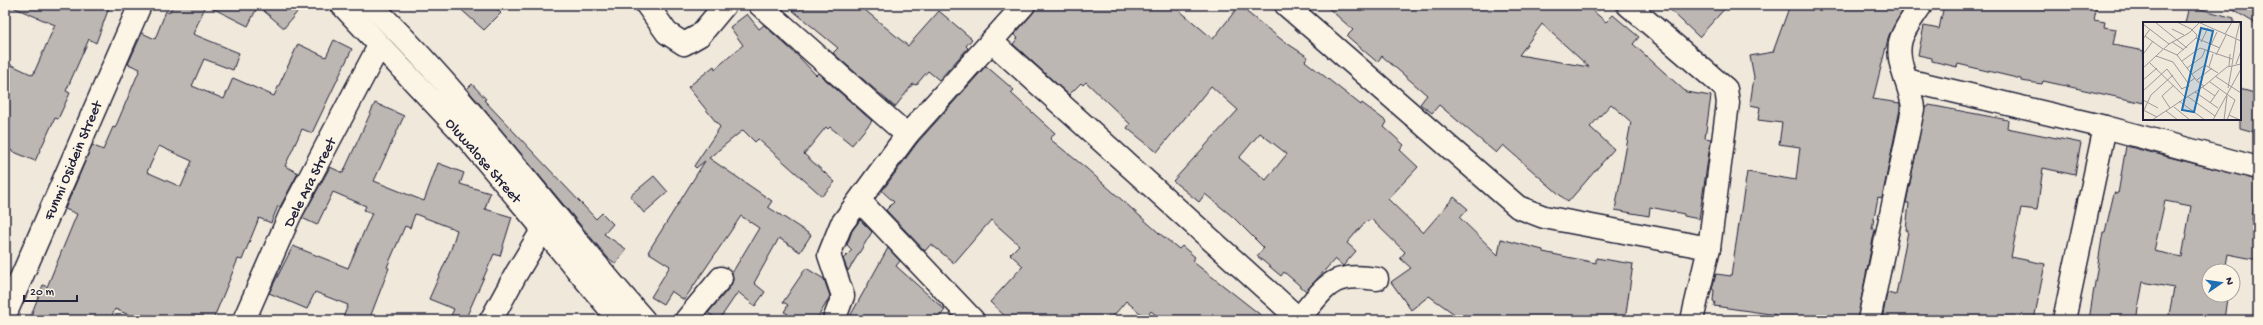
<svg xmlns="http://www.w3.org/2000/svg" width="2263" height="325" font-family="'Gochi Hand',sans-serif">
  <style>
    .building { fill: #bcb7b3; stroke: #22223b; fill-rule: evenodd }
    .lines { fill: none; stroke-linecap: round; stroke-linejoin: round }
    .minor-casing { stroke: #22223b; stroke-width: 25 }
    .tertiary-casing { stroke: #22223b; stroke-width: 25 }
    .minor { stroke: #fcf5e5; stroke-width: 22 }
    .tertiary { stroke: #fcf5e5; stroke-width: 22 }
    .labels { text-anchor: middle; stroke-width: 3; stroke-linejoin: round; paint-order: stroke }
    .street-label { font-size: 15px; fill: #22223b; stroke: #fcf5e5 }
    .inset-road { fill: none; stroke: #9d999b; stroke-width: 1 }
    .view { fill: #1f6fb2; fill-opacity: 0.15; stroke: #1f6fb2; stroke-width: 2 }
    .inset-edge { fill: none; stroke: #22223b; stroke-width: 2 }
  </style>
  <rect width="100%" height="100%" fill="#efe8db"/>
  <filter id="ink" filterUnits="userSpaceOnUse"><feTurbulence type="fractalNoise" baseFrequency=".025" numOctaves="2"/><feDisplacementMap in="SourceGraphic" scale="8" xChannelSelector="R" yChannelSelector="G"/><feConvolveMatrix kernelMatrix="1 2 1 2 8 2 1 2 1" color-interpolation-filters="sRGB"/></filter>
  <g filter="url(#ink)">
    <g class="building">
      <polygon points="8,5 110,5 96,43 89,39 66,91 70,93 58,119 55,118 35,161 5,148 5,62 33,75 55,25"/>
      <path d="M173,5h130l-19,23 -26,-22 -10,20 -42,-21 -13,29 46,19 -6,17 -29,-11 -12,27 32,13 9,-21 41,18 24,-52 28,13 8,-17 18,9 -40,84 -10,-4 -17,37 13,7 -18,34 -2,-1 -7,17 -12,-5 -17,42 -4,-1 -25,61h-72l-26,-11 -5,11h-81l14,-35 4,2 30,-73 -12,-5 27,-64 11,5 10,-23 2,1 25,-59 -12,-5 14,-31 13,6 11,-28 3,2zM159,146l33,15 -11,26 -34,-15z"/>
      <polygon points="456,5 493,5 501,13 484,30"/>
      <polygon points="786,5 859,5 908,46 939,11 972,39 966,46 968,48 939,80 928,71 916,85 913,84 895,107 833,53 838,48"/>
      <path d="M1036,5h137l40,34 26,-33 43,34 26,17 -3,4 56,44 1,-2 25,19 -3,5 20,18 -4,5 18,17 -30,32 35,34 31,-36 14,12 -8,9 38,37 3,-16 42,11v2l53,11v-5l37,6 -8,56h-162l-34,-24 -18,14 -20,-28 20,-14 -11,-10 5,-6 -34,-33 -4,3 -1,-1 -19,22 9,8 -13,15 -8,-7 -29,32 -22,-19 -3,4 -24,-20 7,-8 -31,-31 -28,-23 -6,8 -26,-21 65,-71 -27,-24 -54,66 -30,-24 3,-4 -44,-42 -3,3 -2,-2 -12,12 -56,-51 5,-6 -4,-3 19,-22zM1260,133l27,21 -21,26 -27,-22z"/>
      <path d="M1325,5h261l20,17 7,-7 26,22 -6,7 53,48 25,4 -6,42 6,1 -12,80 -15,-3v-2l-34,-7 -1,9 -34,-6 16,-88 -20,-18 -21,23 24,22 -46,53 -65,-57 -7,8 -57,-48 -7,8 -12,-9 7,-9 -45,-39 -5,6 -30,-26 6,-6zM1542,24l47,43 -70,-12z"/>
      <polygon points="1665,5 1728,5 1699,37"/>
      <polygon points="1790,5 1906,5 1889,35 1873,99 1900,103 1900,109 1882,198 1878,197 1872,229 1875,229 1857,320 1776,320 1777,315 1714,306 1715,302 1713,301 1714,290 1712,289 1716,274 1731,276 1747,172 1796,180 1800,147 1779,144 1782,123 1758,120 1760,107 1750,105 1754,77 1750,56 1773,52"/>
      <polygon points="1944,5 1957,5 1973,9 1974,5 2097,5 2094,20 2105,22 2104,27 2116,29 2113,45 2144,51 2144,103 2043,81 2042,84 2021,81 2021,79 1958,64 1957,67 1932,61 1932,58 1918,55 1924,26 1939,29"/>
      <polygon points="2225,5 2258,5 2258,25"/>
      <polygon points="2189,6 2234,18 2234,23 2185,23"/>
      <polygon points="747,14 759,29 764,25 798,56 816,75 818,73 872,121 852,145 830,127 828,129 826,127 804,154 835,182 822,196 758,139 755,142 743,130 709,158 772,201 768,207 811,235 800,252 779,238 754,283 765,292 755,306 738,292 719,320 708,313 731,286 733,280 732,273 759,228 741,216 684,300 671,291 663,304 651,297 670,266 648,252 705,161 696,168 694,166 720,127 688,87 714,66 715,69 743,45 730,27"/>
      <polygon points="986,66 1014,90 1011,93 1055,133 1050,139 1086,168 1159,233 1179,249 1182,246 1195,257 1192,261 1267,320 1162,320 1151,311 1146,318 1126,301 1110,320 1009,320 990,302 1023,266 1010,254 1019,245 991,220 954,263 931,244 925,251 886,210 894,202 882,191 917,143"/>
      <polygon points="472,84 486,99 484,100 596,219 602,213 613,224 604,234 626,249 616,264 608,258 467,89"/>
      <polygon points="2240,89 2258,94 2258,133 2240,128"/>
      <polygon points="375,103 404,116 374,181 424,201 438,163 464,173 460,184 490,193 485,209 512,217 500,256 494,254 465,320 449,320 454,309 429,299 451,249 457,230 415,214 410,228 405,226 387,267 389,268 369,320 342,320 348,305 315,292 307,309 269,293 293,246 348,268 372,213 364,210 366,206 333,192 317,225 302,218 330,167 343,173"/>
      <polygon points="1929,105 2008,120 2007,128 2081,143 2075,175 2043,168 2037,210 2021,208 2011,257 2045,264 2034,320 1882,320 1887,293 1896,295 1908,231 1906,230 1909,203 1906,203 1925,107 1928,107"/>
      <path d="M2126,146l132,34 -6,40 6,1v39l-30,-6 -3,17h-16v24h12l-1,2 7,1 -3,22h-56l6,-32 -31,-6 -7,38h-47l14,-88h2l9,-39 4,1zM2165,201l26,5 -9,51 -28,-6z"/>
      <polygon points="654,176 668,192 644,213 630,196"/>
      <polygon points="860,220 872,232 848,271 843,259 852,250 847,245 852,231"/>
      <polygon points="888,248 900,261 896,266 945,310 937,320 848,320"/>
      <polygon points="806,268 824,279 830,296 827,302 816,320 784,320 788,314 784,312 788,305 783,302"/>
    </g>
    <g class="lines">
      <g class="minor-casing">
        <g id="minor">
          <polyline points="647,5 667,33 684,44 700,35 725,5"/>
          <polyline points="760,5 907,135"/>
          <polyline points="1286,5 1518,207 1544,217 1709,248"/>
          <polyline points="1628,5 1726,89 1728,103 1709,248 1692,320"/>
          <polyline points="992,42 1300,320"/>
          <polyline points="1906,80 2105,127 2258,168"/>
          <polyline points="860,201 973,320"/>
          <polyline points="5,315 140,5"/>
          <path d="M1300,317c28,-32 30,-45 77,-38"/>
          <polyline points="244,320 290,215 379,46"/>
          <polyline points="491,320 516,274 543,229"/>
          <polyline points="686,320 721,278"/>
          <polyline points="834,320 843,296 829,255 841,225 907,135 1024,5"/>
          <path d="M1869,320l44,-211c-1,-22 -19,-47 -12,-70 4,-12 13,-23 20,-34"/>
          <polyline points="2064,320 2105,127"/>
        </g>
      </g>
      <g class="tertiary-casing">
        <g id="tertiary">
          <polyline points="342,5 468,139 619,320"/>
          <path d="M371,5c100,97 181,211 273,315"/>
        </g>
      </g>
      <use href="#minor" class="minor"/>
      <use href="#tertiary" class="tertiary"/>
    </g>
  </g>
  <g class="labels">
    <g class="street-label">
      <text transform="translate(72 160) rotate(-67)" y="5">Funmi Osidein Street</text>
      <text transform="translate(484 160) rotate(49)" y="5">Oluwalose Street</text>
      <text transform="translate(309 182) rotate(-63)" y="5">Dele Ara Street</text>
    </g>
  </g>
  <g transform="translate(2143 22)">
    <rect width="98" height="98" fill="#efe8db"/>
    <path class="inset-road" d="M12,0l32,26M34,0l16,8M55,0l43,19M0,2l26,20M29,7l12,6M82,12l7,-12M2,14l18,13M53,16l24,10M93,16l4,-16M0,17l7,-10M29,20l12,8M58,20l7,-14M68,23l6,-13M21,27l13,6 20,26 7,5M1,31l9,-12M34,33l19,-17 1,-3 -5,-5M73,33l10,-20M13,34l17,6 15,21M39,39l18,-13 32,11M7,41l35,34M93,42l5,-13M89,43l4,-26M86,44l1,-12M66,45l4,-13M0,46l26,-24 20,-11 10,-10M44,46l15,-11 3,-7M49,52l13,-9 13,8M72,54l26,17M0,58l14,-12M54,58l15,-12M67,60l25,18M59,65l13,9M85,66l4,-22M38,67l8,-3 -1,-3 7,-5M0,69l24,-22 15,20M52,70l23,16M44,74l28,20M0,78l15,8M36,79l26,19M67,81l9,-13M31,85l16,13M27,86l-8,-12 12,-11M0,88l14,7M1,88l7,-15 22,-20M23,89l12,9M86,93l11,5M9,98l52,-34 23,-19 14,-3M70,98l28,-51M81,98l3,-24M84,98l8,-20"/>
    <path class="view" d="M58,6l12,3 -19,81 -12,-2z"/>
    <rect width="98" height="98" class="inset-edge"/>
  </g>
  <rect width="2263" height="325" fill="none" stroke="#fcf5e5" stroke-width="20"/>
  <rect x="10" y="10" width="2243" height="305" fill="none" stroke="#22223b" stroke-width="1.5" filter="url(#ink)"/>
  <g transform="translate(2221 283) rotate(77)"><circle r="19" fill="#fcf5e5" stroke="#a5a1a1"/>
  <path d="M0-3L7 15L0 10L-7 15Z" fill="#1f6fb2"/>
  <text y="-6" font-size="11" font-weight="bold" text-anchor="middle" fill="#22223b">N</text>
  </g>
  <path d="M24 295v6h53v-6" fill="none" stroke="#22223b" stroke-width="2"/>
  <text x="30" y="295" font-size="12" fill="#22223b" stroke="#fcf5e5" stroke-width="3" paint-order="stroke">20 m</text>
</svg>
